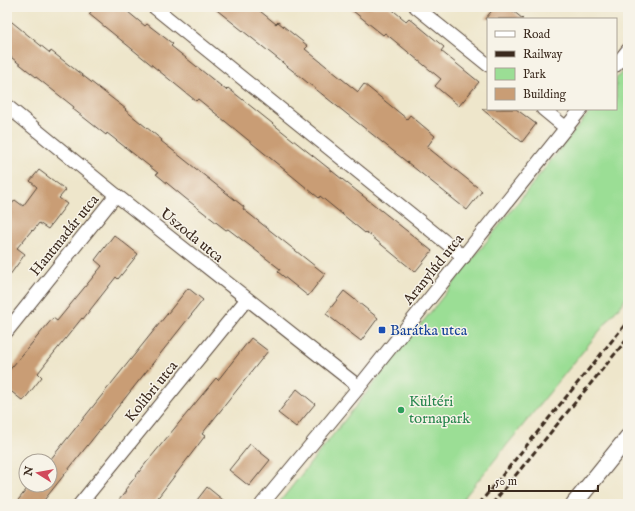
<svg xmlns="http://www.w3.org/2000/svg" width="635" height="511" font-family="'IM FELL English',serif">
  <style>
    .green { fill: #9bde95; stroke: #6b845a }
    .building { fill: #c99d75 }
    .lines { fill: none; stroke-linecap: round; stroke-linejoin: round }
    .minor-casing { stroke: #564638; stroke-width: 15 }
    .tertiary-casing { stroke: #564638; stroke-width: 18 }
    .minor { stroke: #fff; stroke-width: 13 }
    .tertiary { stroke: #fff; stroke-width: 16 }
    .rail { stroke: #3b2a1e; stroke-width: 3; stroke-dasharray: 6 3; stroke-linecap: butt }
    .transit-dot { fill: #1a4fb4; stroke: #f7f3e8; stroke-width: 1.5 }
    .leisure-dot { fill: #2e9e5b; stroke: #f7f3e8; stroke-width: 1.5 }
    .labels { text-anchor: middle; stroke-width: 3; stroke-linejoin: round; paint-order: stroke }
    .street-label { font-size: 15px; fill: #3b2a1e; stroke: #f7f3e8 }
    .transit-label { font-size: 15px; fill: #164399; stroke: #f7f3e8; text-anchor: start }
    .leisure-label { font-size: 15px; fill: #27864d; stroke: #f7f3e8; text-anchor: start }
  </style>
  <rect width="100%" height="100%" fill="#f7f3e8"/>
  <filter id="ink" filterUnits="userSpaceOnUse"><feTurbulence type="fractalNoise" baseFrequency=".025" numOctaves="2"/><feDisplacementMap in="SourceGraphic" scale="8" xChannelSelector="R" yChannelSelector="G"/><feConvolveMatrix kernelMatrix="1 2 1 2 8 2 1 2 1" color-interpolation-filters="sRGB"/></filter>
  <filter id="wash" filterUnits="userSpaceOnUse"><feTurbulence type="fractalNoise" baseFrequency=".012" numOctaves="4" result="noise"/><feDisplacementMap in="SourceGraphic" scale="16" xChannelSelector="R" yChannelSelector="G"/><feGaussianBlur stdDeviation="0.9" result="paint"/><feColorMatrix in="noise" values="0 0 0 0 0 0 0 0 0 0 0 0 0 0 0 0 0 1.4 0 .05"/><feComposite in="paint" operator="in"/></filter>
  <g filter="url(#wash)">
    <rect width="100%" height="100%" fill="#eee6cb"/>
    <polygon class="green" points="628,64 628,296 459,504 278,504 592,109 616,109 616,79"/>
    <g id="blocks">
      <g class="building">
        <polygon points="95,7 122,7 145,26 147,24 173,44 171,46 226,90 228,88 432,251 415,272 366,232 365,233 320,196 319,198 198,99 196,101 89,14"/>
        <polygon points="213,7 255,7 276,24 278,22 308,46 305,49 358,92 364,84 407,119 410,115 435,136 427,147 482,191 467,210"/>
        <polygon points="348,7 389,7 406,21 409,18 444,47 441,51 479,82 459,106 435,86 441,79 385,33 383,35"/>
        <polygon points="495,7 508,7 523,19 485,19"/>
        <polygon points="7,18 50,53 51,51 126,109 125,110 162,140 161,141 244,207 243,209 325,274 308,296 278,272 280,269 228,229 226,230 185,198 156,174 158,173 107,133 106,135 73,109 74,107 7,54"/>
        <polygon points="482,109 516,109 536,124 522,142"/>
        <polygon points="39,170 66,190 59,198 67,204 48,229 39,223 33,231 32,230 17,248 25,254 7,279 7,211 15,200 23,206 37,187 30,181"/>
        <polygon points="114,235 138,254 118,279 116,277 83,319 82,318 38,373 42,377 23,401 7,388 7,373 53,318 57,321 102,266 95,260"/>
        <polygon points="188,288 203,300 41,504 15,504 30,485 50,485 50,460"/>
        <polygon points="344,291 378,318 361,341 326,314"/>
        <polygon points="251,338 268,351 202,434 205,436 153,504 116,504 126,491 125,490 146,463 216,378 218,380"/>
        <polygon points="297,389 315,404 296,427 278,413"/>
        <polygon points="250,444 270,460 249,486 229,470"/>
        <polygon points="207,487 228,504 194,504"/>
      </g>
    </g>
  </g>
  <g filter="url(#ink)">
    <use href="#blocks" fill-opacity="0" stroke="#564638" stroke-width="1"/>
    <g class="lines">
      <g class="minor-casing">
        <g id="minor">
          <polyline points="154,7 464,257"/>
          <polyline points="416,7 488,65"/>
          <polyline points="616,65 628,50"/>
          <polyline points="7,106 116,195 359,387"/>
          <polyline points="543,109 566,128"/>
          <polyline points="7,331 116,195"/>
          <polyline points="80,504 247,299"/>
          <polyline points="262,504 359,387 581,109"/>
        </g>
      </g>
      <g class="tertiary-casing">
        <polyline id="tertiary" points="574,504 628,437"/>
      </g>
      <use href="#minor" class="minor"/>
      <use href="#tertiary" class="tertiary"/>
      <g class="rail">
        <polyline points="479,504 628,321"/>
        <polyline points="492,504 628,338"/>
      </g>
    </g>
  </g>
  <rect class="transit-dot" x="378" y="326" width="8" height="8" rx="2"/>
  <circle class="leisure-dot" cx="401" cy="410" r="4"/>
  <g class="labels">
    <g class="street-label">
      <text transform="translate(64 235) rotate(-51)" y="5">Hantmadár utca</text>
      <text transform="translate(192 235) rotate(39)" y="5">Uszoda utca</text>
      <text transform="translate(433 269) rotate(-51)" y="5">Aranylúd utca</text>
      <text transform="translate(151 391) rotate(-51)" y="5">Kolibri utca</text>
    </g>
    <g class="transit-label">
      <text x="390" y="335">Barátka utca</text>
    </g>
    <g class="leisure-label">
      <text x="409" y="406">Kültéri<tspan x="409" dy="17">tornapark</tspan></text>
    </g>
  </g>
  <rect width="635" height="511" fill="none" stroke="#f7f3e8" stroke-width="24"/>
  <rect x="487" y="18" width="130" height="92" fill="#f7f3e8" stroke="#aca397"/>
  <rect x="495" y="31" width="20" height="6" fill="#ffffff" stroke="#aca397"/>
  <text x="523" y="38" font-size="12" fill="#3b2a1e">Road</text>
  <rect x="495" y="51" width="20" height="6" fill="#3b2a1e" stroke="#aca397"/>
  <text x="523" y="58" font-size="12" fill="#3b2a1e">Railway</text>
  <rect x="495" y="68" width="20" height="12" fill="#9bde95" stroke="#aca397"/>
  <text x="523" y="78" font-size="12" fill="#3b2a1e">Park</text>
  <rect x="495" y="88" width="20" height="12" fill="#c99d75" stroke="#aca397"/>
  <text x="523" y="98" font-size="12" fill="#3b2a1e">Building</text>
  <g transform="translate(38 473) rotate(281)"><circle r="19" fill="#f7f3e8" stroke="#aca397"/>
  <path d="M0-3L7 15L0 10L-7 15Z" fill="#d1495b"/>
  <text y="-6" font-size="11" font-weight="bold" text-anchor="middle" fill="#3b2a1e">N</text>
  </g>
  <path d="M489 485v6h109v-6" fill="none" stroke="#3b2a1e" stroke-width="2"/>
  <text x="495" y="485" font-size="12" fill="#3b2a1e" stroke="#f7f3e8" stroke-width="3" paint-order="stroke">50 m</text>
</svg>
